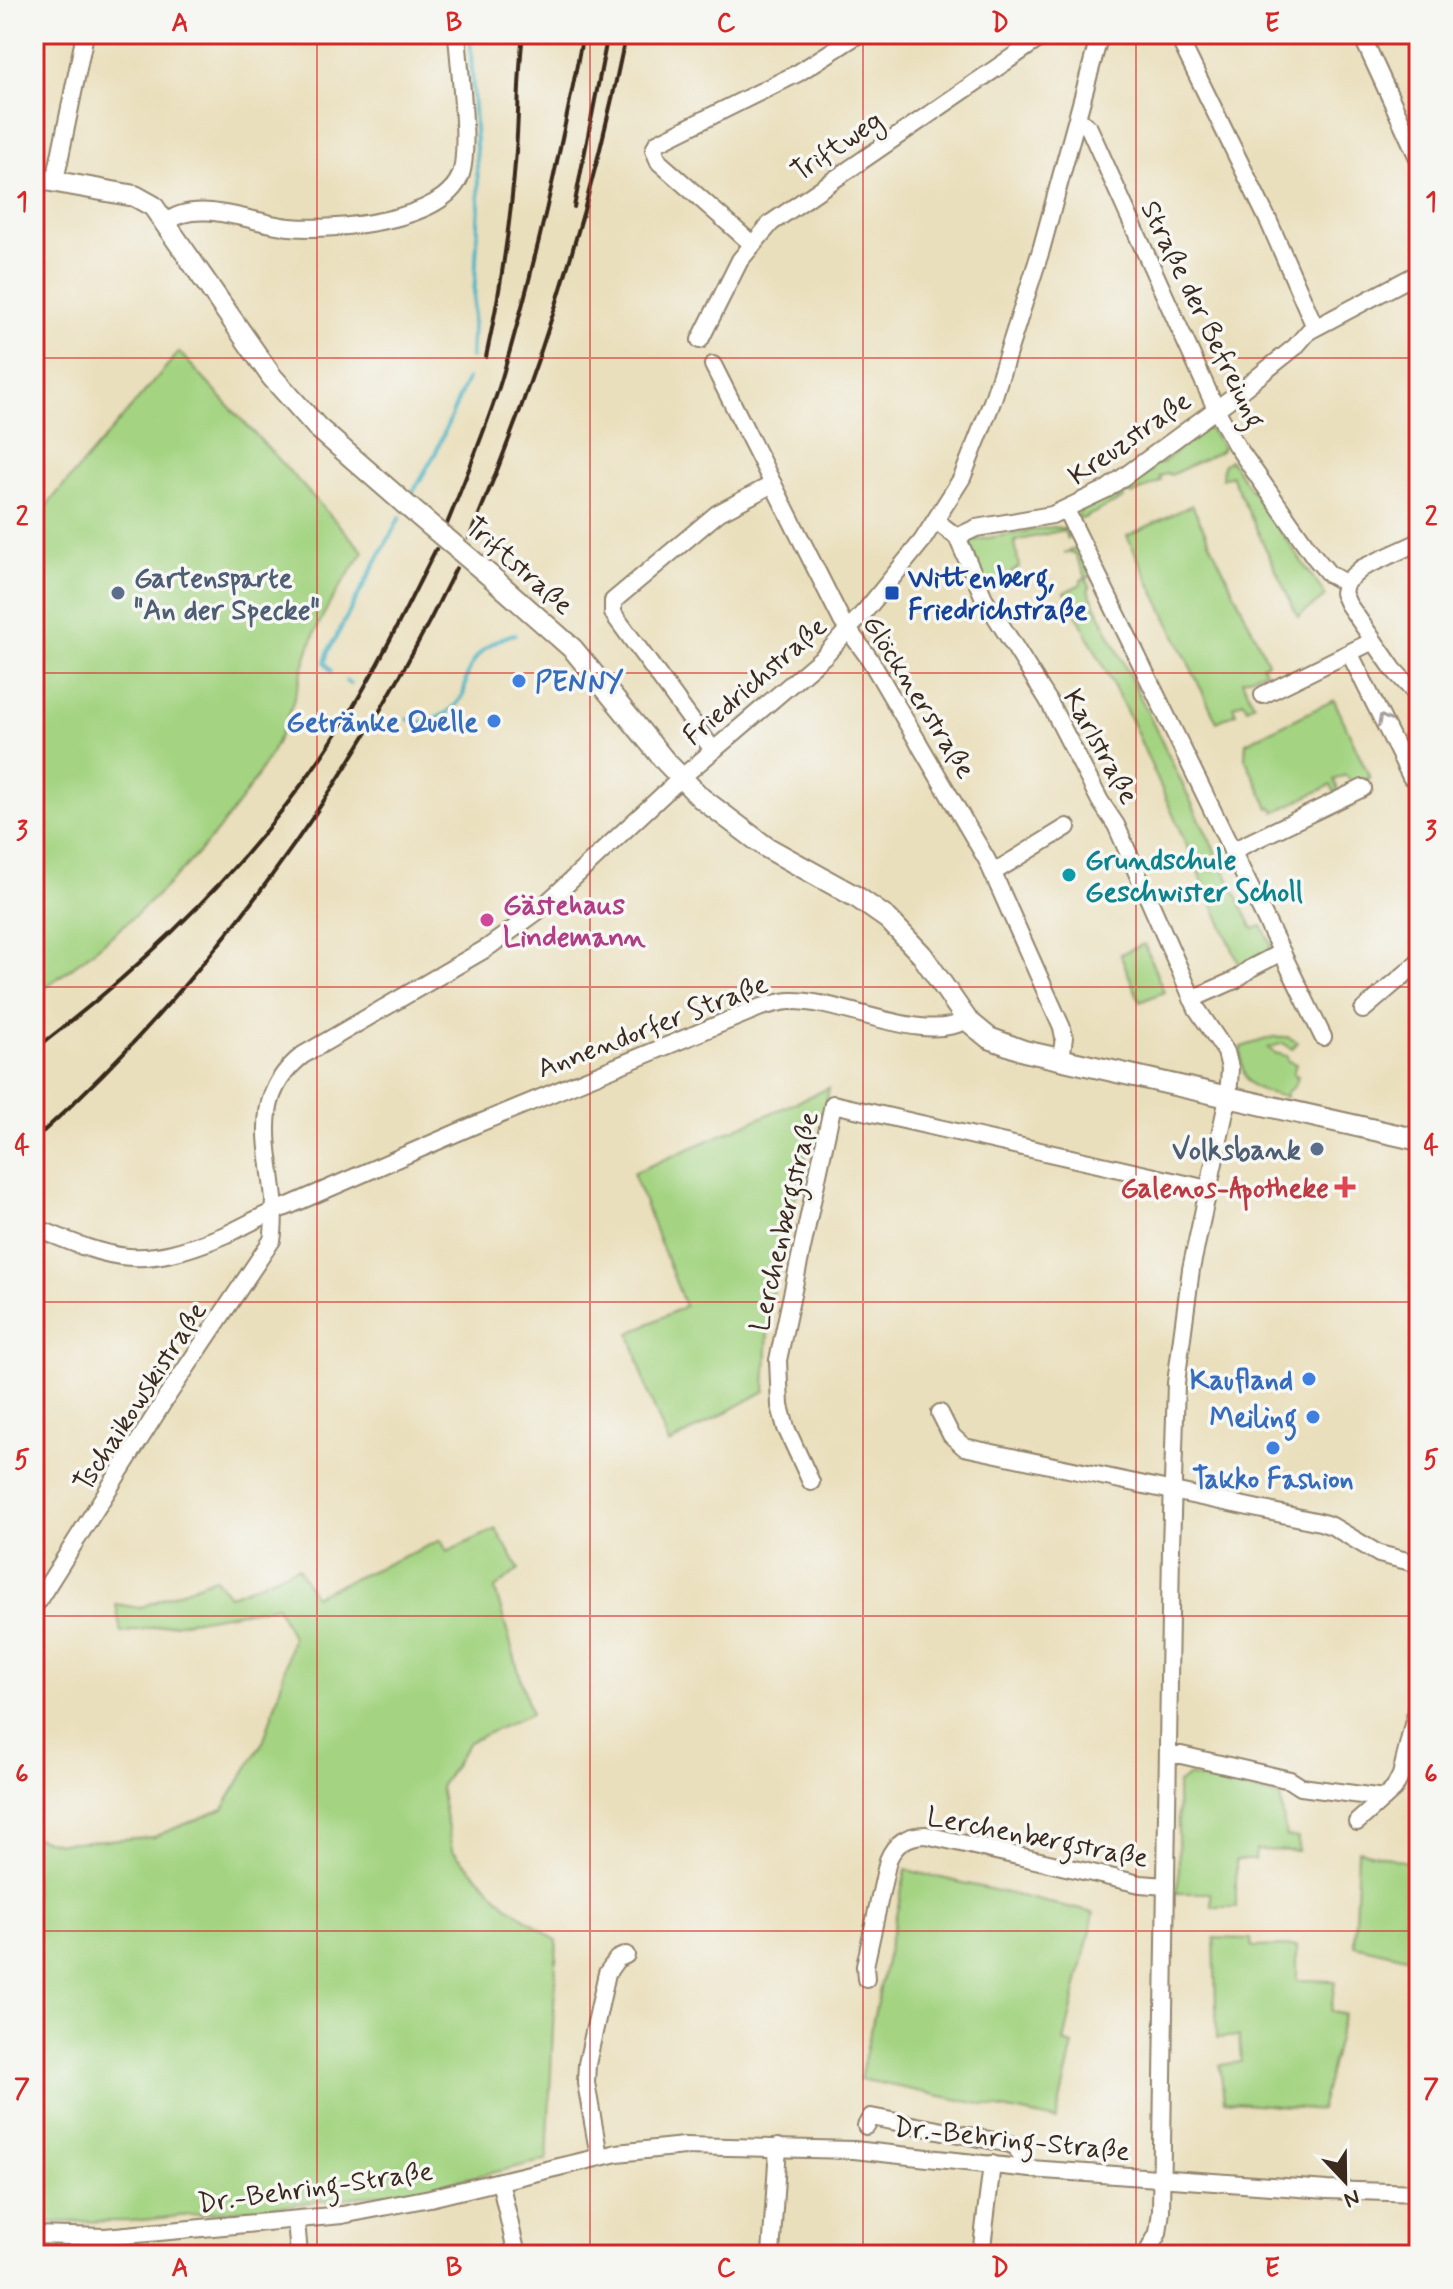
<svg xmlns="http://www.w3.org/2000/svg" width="1453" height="2289" font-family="Mynerve,sans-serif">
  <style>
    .green { fill: #a4d482; stroke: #707f50; stroke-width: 2 }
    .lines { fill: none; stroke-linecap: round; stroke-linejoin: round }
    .stream { stroke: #45b2c3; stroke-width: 4 }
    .minor-casing { stroke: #92846d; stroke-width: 20 }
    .major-casing { stroke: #92846d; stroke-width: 24 }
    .minor { stroke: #fff; stroke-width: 16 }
    .major { stroke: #fff; stroke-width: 20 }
    .rail { stroke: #3b2a1e; stroke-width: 4 }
    .major-bridge-casing { stroke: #92846d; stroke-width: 24; stroke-linecap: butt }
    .major-bridge { stroke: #fff; stroke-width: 20 }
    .oneway { stroke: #a79f9a }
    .grid { fill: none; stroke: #d62828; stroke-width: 2; stroke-opacity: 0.55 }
    .service-dot { fill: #5c6f8a; stroke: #f6f6f2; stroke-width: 3 }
    .transit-dot { fill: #1a4fb4; stroke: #f6f6f2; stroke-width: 3 }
    .shop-dot { fill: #3f7fe0; stroke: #f6f6f2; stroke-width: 3 }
    .culture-dot { fill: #0f9aa8; stroke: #f6f6f2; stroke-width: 3 }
    .hotel-dot { fill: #d1479c; stroke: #f6f6f2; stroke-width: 3 }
    .health-dot { fill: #e0444e; stroke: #f6f6f2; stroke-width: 3 }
    .labels { text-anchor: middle; stroke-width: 7; stroke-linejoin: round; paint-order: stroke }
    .street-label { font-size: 28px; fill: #3b2a1e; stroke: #f6f6f2 }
    .service-label { font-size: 28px; font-weight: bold; fill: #4e5e75; stroke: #f6f6f2; text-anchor: start }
    .transit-label { font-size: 28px; font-weight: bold; fill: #164399; stroke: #f6f6f2; text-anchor: start }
    .shop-label { font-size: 28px; font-weight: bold; fill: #366cbe; stroke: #f6f6f2; text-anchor: end }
    .culture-label { font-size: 28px; font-weight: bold; fill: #0d838f; stroke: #f6f6f2; text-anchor: start }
    .hotel-label { font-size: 28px; font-weight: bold; fill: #b23c85; stroke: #f6f6f2; text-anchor: start }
    .health-label { font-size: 28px; font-weight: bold; fill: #be3a42; stroke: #f6f6f2; text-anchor: end }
    .neatline { fill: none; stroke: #d62828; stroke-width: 3 }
    .grid-label { font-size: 26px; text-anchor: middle; font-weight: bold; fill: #d62828 }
  </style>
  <rect width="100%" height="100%" fill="#f6f6f2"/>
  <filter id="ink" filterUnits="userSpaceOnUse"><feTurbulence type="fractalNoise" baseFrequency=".0125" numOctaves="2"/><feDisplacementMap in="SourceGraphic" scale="16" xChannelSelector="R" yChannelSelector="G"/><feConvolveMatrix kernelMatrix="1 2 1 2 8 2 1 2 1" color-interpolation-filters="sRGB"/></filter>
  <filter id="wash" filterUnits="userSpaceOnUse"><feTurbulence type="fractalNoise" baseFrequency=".006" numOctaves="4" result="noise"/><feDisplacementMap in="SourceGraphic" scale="32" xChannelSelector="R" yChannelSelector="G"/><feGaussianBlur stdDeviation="1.8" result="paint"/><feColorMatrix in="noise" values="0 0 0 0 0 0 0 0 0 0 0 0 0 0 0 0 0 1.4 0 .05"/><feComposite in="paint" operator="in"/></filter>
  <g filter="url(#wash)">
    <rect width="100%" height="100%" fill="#eadfbc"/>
    <g class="green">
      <path d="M179,352l185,200c-16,23 -33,46 -45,72 -17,34 -21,74 -38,109 -50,106 -154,196 -247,263v-476z"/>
      <path d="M1208,428l15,19 -2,4 -50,24 -4,-2 -8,4 2,4 -29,14 -2,-3 -7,3 1,3 -42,21 -5,-2c8,-19 30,-12 45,-31l6,2 24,-18v-5l4,-3 5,2 42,-35z"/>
      <polygon points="1230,460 1326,596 1298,617 1231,475 1222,479 1223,465"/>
      <polygon points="1192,505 1268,662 1262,665 1265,671 1242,680 1254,704 1247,708 1243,701 1233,706 1236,713 1217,722 1127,536"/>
      <polygon points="1053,527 1068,529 1069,537 1067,539 1064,530 1015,541 1019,567 1003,579 984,582 969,543 970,541"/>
      <polygon points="1075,548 1079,549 1091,576 1086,579 1090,588 1088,590 1253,929 1262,926 1271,944 1270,950 1240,966 1132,722 1065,592 1081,584 1081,580 1086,577 1075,553 1066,553"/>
      <path d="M1334,700l36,78c-11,5 -17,8 -25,-3l-11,5 5,11 -4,2 -4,-8 -56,27 -3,-5 -3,1 -24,-50 1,-15z"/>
      <polygon points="1144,944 1164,992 1140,1002 1120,954"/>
      <path d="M1273,1037h14l11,5 -6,7 -9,-6 -15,5 7,5 12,3 1,5 8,3 -3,10 5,2c-1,7 -5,14 -11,15l-1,6c-34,-7 -46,-12 -45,-50z"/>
      <polygon points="829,1088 824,1114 816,1113 769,1307 765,1391 669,1444 649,1396 630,1333 685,1306 633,1173"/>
      <polygon points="496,1529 519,1569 495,1589 531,1714 469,1742 440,1787 452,1850 508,1906 557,1941 547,2160 420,2189 298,2204 132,2221 53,2222 34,2220 34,1837 59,1843 153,1837 223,1809 264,1740 279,1693 292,1637 277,1606 121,1633 116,1604 139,1608 215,1578 229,1596 298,1567 314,1596 441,1540 447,1552"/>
      <polygon points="1188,1776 1280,1797 1286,1837 1298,1838 1298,1851 1256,1850 1255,1860 1236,1860 1236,1907 1212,1907 1211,1893 1176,1893 1179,1876 1177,1791 1178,1783"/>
      <polygon points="1358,1850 1419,1865 1419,1960 1354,1945"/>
      <polygon points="906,1870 1094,1913 1064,2042 1073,2045 1056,2120 860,2079"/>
      <polygon points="1214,1938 1251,1939 1252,1947 1297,1946 1297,1980 1335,1981 1331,2011 1344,2014 1320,2110 1224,2101 1220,2065 1241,2062 1239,2036 1217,2038"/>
    </g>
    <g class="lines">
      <g class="stream">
        <polyline points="470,34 479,203 471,357"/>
        <polyline points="412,494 436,452 467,379"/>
        <polyline points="331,671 325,662 328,652 400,517"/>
        <polyline points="346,681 350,684"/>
        <path d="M408,719c18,9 43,-5 54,-22 3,-6 3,-11 4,-18 6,-24 26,-40 49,-45"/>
      </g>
    </g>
  </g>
  <g filter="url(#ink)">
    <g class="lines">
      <g class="minor-casing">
        <g id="minor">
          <polyline points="1177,34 1269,222 1315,327"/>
          <polyline points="1361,34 1419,160"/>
          <polyline points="1078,119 1089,128 1216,409 1236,445 1313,555 1329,574 1345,583"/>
          <polyline points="55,181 85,34"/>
          <path d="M167,222c30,-25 88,2 123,5 44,4 155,-5 171,-53 9,-28 -2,-107 -4,-140"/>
          <polyline points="752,244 659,162 654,150 657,143 798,73 859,34"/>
          <polyline points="700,340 740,260 771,223 1046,34"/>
          <polyline points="713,365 842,621 869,658 987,860 1062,1028 1064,1037 1061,1060"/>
          <polyline points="1066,510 1323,1037"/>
          <polyline points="936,521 957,537 984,598 1048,700 1100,801 1116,825 1197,1009 1226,1052 1230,1068 1228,1098 1191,1269 1176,1383 1171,1548 1161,2211 1158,2233 1146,2255"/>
          <polyline points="957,537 976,528 1052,515 1107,489 1234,396 1295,347 1309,331 1419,273"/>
          <polyline points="1345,583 1343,593 1348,604 1394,670 1419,697"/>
          <polyline points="1345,583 1362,568 1419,542"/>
          <polyline points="1350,654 1411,777 1419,782"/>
          <polyline points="1263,695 1373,641"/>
          <polyline points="713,750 617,619 613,613 613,601 718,513 773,484"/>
          <polyline points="1232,851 1363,788"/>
          <polyline points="994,872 1067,827"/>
          <polyline points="1192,999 1235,980 1251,968 1282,952"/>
          <polyline points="1363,1010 1419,962"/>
          <path d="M34,1227c82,34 106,43 191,8 18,-8 45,-24 61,-28l184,-80 291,-120c10,-2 20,-6 30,-6 53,-1 130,44 176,19"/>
          <polyline points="940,1413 951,1435 964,1447 1320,1522 1332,1526 1379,1554 1419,1564"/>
          <polyline points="811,1482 786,1428 780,1406 778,1360 833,1104 1208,1189"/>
          <path d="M34,1607l132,-209 106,-158c3,-14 1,-27 2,-41 -5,-55 -23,-104 29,-144l184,-107 51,-37 143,-133 143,-122 42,-46 56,-69 40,-63 30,-76 49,-152 59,-216"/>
          <polyline points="1168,1755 1181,1755 1290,1780 1301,1787 1384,1798"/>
          <polyline points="1357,1822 1394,1789 1401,1775 1419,1699"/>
          <path d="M866,1979l-1,-13 23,-106c7,-17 20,-25 38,-25l214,49 26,2"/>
          <polyline points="866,2126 871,2117 1010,2144 1017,2147 1019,2153"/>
          <polyline points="599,2156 586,2083 587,2064 607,1973 617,1959 626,1955"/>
          <polyline points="500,2181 517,2255"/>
          <polyline points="296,2220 299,2255"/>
          <polyline points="34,2235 105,2237 342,2215 430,2198 617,2153 684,2146 854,2150 1030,2169 1327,2190 1419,2193"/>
          <polyline points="771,2255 778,2147"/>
          <polyline points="981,2255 992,2164"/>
        </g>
      </g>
      <g class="major-casing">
        <g id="major">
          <polyline points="34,178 135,196 153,206 272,377 317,427 404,503"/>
          <polyline points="489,575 573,649 665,761 701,798 766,847 858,898 888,919 922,955 967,1020 989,1038 1024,1051 1419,1140"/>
        </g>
      </g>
      <use href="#minor" class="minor"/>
      <use href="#major" class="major"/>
      <g class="rail">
        <polyline points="574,207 608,34"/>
        <path d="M486,357c15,-68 25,-137 30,-206 3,-39 2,-78 7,-117"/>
        <path d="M447,524c19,-47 39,-95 54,-143 34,-113 60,-231 82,-347"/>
        <path d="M469,538c70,-162 122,-331 157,-504"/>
        <path d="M34,1050c129,-98 245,-214 326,-355 28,-48 51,-97 76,-146"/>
        <path d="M34,1140c176,-159 319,-358 422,-572"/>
      </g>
      <g class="major-bridge-casing">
        <polyline id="major-bridge" points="404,503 489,575"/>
      </g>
      <use href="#major-bridge" class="major-bridge"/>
    </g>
    <defs><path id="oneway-chevron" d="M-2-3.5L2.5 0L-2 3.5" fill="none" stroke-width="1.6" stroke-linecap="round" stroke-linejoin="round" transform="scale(2)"/></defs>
    <use class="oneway" href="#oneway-chevron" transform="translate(1383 720) rotate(-117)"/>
  </g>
  <path class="grid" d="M317,34v2221M590,34v2221M863,34v2221M1136,34v2221M34,358h1385M34,673h1385M34,987h1385M34,1302h1385M34,1616h1385M34,1931h1385"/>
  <g class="service-dot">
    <circle cx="118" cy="593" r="8"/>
    <circle cx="1317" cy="1149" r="8"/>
  </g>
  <rect class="transit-dot" x="884" y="585" width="16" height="16" rx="4"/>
  <g class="shop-dot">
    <circle cx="519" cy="681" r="8"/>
    <circle cx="494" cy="721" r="8"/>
    <circle cx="1309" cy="1379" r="8"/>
    <circle cx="1313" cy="1417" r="8"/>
    <circle cx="1273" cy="1448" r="8"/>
  </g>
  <circle class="culture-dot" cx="1069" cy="875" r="8"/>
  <circle class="hotel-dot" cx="487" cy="920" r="8"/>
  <path class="health-dot" d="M1341 1175h8v8h8v8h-8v8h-8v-8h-8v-8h8z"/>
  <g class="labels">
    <g class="street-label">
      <text transform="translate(836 145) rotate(-34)" y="10">Triftweg</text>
      <text transform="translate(1204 314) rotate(64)" y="10">Straße der Befreiung</text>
      <text transform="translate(1129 437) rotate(-35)" y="10">Kreuzstraße</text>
      <text transform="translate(520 565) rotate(41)" y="10">Triftstraße</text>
      <text transform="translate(754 680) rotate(-41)" y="10">Friedrichstraße</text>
      <text transform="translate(920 696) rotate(58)" y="10">Glöcknerstraße</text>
      <text transform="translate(1102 746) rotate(61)" y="10">Karlstraße</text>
      <text transform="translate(652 1025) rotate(-21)" y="10">Annendorfer Straße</text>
      <text transform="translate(783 1221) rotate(-77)" y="10">Lerchenbergstraße</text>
      <text transform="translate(139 1396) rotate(-57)" y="10">Tschaikowskistraße</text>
      <text transform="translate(1038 1836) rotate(11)" y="10">Lerchenbergstraße</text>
      <text transform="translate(1012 2138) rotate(6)" y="10">Dr.-Behring-Straße</text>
      <text transform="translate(315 2186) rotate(-8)" y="10">Dr.-Behring-Straße</text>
    </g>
    <g class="service-label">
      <text x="134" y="587">Gartensparte<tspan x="134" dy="32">"An der Specke"</tspan></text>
      <text x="1301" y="1159" text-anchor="end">Volksbank</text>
    </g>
    <g class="transit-label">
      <text x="908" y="587">Wittenberg,<tspan x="908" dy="32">Friedrichstraße</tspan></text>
    </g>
    <g class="shop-label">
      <text x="535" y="691" text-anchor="start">PENNY</text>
      <text x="478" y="731">Getränke Quelle</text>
      <text x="1293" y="1389">Kaufland</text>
      <text x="1297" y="1427">Meiling</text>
      <text x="1273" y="1488" text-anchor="middle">Takko Fashion</text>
    </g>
    <g class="culture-label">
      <text x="1085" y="869">Grundschule<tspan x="1085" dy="32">Geschwister Scholl</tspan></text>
    </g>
    <g class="hotel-label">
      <text x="503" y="914">Gästehaus<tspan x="503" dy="32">Lindemann</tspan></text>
    </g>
    <g class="health-label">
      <text x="1329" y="1197">Galenos-Apotheke</text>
    </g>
  </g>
  <rect width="1453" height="2289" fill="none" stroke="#f6f6f2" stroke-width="88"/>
  <g transform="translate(1345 2181) rotate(158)" stroke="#f6f6f2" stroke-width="6" paint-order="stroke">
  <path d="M0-6L14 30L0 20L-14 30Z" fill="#3b2a1e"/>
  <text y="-12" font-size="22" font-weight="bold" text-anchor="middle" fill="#3b2a1e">N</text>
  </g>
  <rect x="44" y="44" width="1365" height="2201" class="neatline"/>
  <g class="grid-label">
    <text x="180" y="31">A</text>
    <text x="454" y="31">B</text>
    <text x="726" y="31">C</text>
    <text x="1000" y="31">D</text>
    <text x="1272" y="31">E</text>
    <text x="22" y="210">1</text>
    <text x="1431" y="210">1</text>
    <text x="22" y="525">2</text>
    <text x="1431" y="525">2</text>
    <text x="22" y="839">3</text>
    <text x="1431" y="839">3</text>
    <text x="22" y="1154">4</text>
    <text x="1431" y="1154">4</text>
    <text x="22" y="1468">5</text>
    <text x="1431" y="1468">5</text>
    <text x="22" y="1782">6</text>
    <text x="1431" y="1782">6</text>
    <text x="22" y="2097">7</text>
    <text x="1431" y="2097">7</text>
    <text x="180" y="2276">A</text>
    <text x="454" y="2276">B</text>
    <text x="726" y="2276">C</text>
    <text x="1000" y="2276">D</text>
    <text x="1272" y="2276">E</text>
  </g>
</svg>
